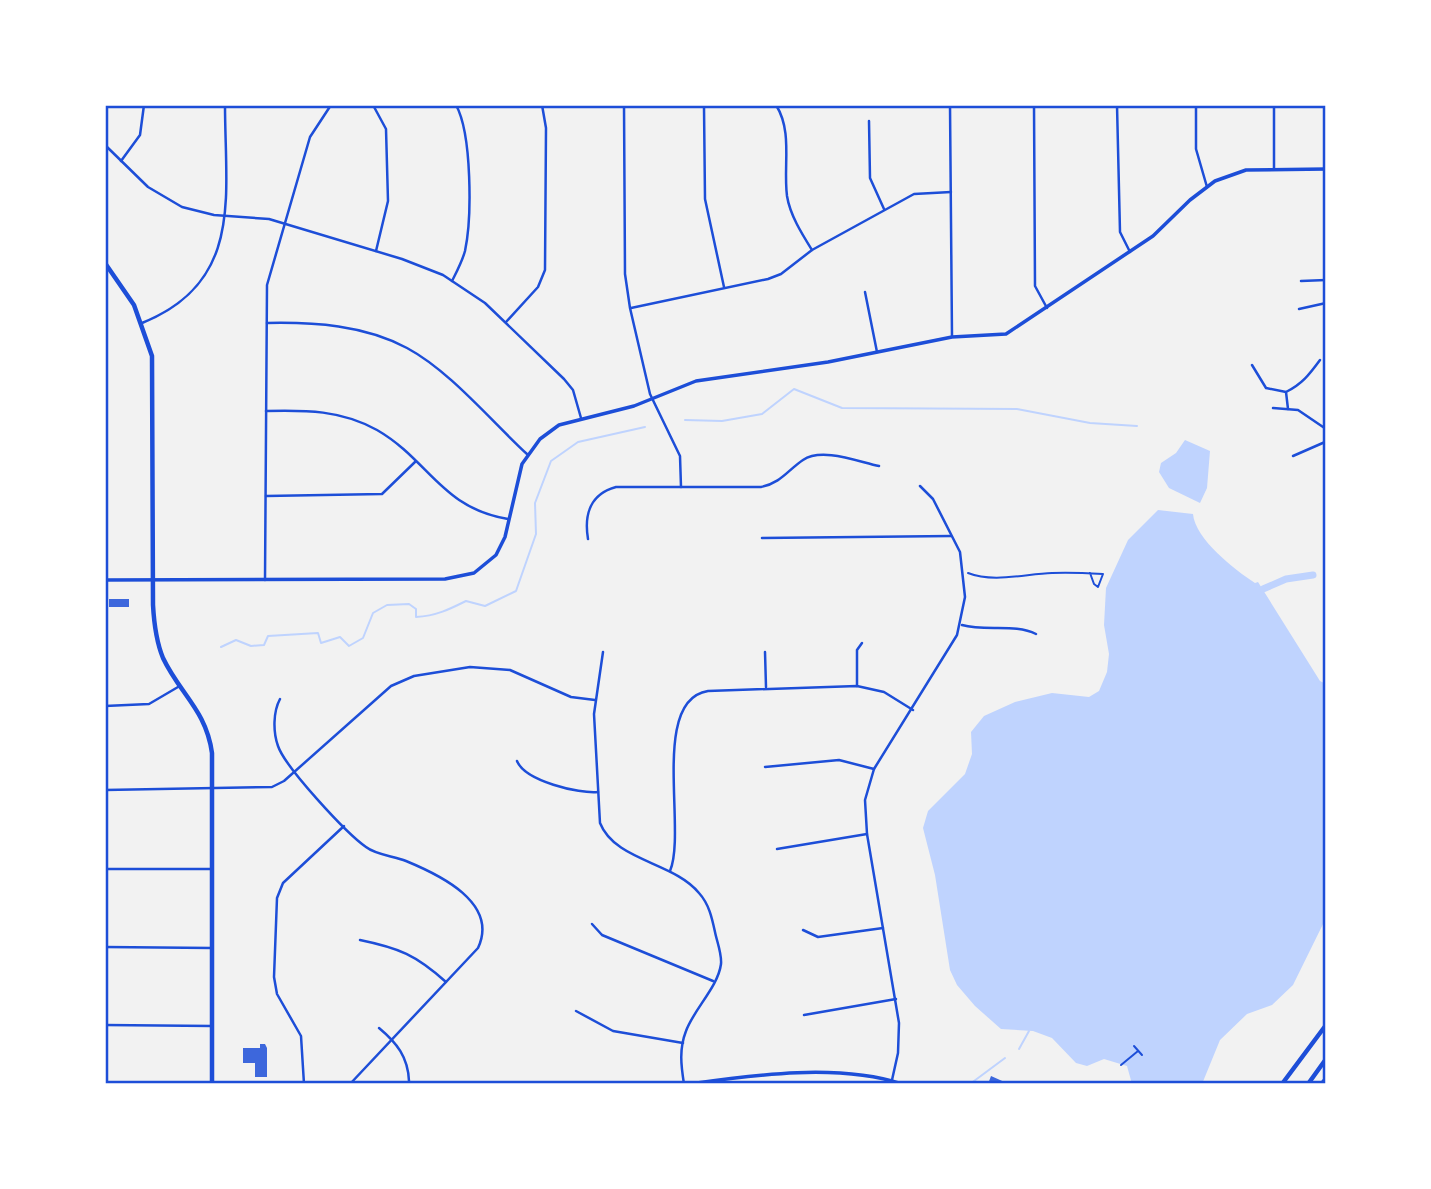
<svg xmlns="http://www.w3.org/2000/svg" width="1431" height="1189" font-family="'Roboto Condensed',sans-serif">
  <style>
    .water { fill: #bfd3fe }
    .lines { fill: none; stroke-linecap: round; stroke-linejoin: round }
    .stream { stroke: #bfd3fe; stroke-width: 2 }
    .canal { stroke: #bfd3fe; stroke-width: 7 }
    .building { fill: #3d67dc }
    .path { stroke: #1d4ed8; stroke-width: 2 }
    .minor { stroke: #1d4ed8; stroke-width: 2.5 }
    .tertiary { stroke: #1d4ed8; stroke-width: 3.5 }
    .secondary { stroke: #1d4ed8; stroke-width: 4.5 }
    .primary { stroke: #1d4ed8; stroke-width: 4.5 }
    .neatline { fill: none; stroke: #1d4ed8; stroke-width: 2.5 }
  </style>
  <rect width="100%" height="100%" fill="#f2f2f2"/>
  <g class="water">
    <polygon points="1185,440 1210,451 1207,488 1200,503 1169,488 1159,472 1161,463 1176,453"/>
    <path d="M1158,510l35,4c2,25 42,56 62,69l3,-1 62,99 6,3v234l-33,67 -21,20 -25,9 -27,26 -18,44h-70l-5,-18 -23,-7 -17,7 -11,-3 -24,-25 -19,-7 -32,-2 -26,-23 -18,-21 -7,-15 -15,-95 -12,-47 5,-17 37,-37 7,-20 -1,-22 13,-16 31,-14 37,-9 37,4 10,-6 8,-19 2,-18 -5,-29 2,-37 22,-48z"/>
  </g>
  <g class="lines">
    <g class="stream">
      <polyline points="685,420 722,421 762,414 794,389 842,408 1017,409 1090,423 1137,426"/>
      <path d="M221,647l15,-7 15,6 13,-1 4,-9 50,-3 3,10 19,-6 9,9 14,-8 10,-25 14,-8 22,-1 7,5v8c20,-1 34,-8 50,-16l19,5 31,-15 20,-57 -1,-31 16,-42 27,-19 67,-15"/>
      <polyline points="1019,1049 1029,1031"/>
      <polyline points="970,1084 1005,1058"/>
    </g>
    <polyline class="canal" points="1263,589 1286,579 1313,575"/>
  </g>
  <g class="building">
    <rect x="109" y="599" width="20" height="8"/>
    <polygon points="260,1044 265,1044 267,1048 267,1077 255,1077 255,1063 243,1063 243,1048 260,1048"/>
    <polygon points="991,1076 1009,1084 988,1084"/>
  </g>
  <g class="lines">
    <g class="path">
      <path d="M968,573c25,10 57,1 84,0 17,-1 34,0 51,1l-5,13 -4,-3 -4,-11"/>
      <polyline points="1134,1046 1142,1055"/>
      <polyline points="1121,1065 1138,1051"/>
      <polyline points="1320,1084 1326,1077"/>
    </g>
    <g class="minor">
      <polyline points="373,105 386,129 388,201 376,251"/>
      <polyline points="624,105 625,274 630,308 650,394 680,456 681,487"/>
      <path d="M776,105c17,27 7,61 11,91 3,19 15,38 25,54"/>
      <polyline points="950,105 952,336"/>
      <polyline points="1034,105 1035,286 1047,308"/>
      <polyline points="1117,105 1120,232 1130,252"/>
      <polyline points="1196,105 1196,149 1207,187"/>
      <polyline points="1274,105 1274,168"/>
      <polyline points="624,106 738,105"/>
      <polyline points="704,107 705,199 724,287"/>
      <polyline points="869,121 870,178 884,209"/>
      <polyline points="105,145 148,187 182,207 214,215 269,219 402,259 443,275 485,303 564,379 573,390 581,418"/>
      <polyline points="121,161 140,135 144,105"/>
      <path d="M452,281c5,-10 10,-19 13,-30 7,-33 7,-117 -9,-146"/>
      <polyline points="1301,281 1326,280"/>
      <polyline points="865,292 877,352"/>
      <polyline points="631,308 768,279 781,274 812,250 914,194 951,192"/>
      <polyline points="1299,309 1326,303"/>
      <polyline points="506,322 538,287 545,270 546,128 542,105"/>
      <path d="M142,323c102,-41 83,-127 83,-218"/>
      <path d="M267,323c47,-1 97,2 140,25 43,23 84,73 120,106"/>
      <polyline points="1252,365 1266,388 1286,392"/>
      <polyline points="1273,408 1298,410 1326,429"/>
      <path d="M1288,409l-2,-17c16,-8 23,-17 34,-32"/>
      <path d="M266,411c40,-1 75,-1 111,19 52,30 64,78 131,89"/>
      <polyline points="1326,440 1326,447"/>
      <polyline points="1293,456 1325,442"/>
      <polyline points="266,496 382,494 415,462"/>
      <polyline points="762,538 951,536"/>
      <path d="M588,539c-4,-24 2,-45 28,-52h145c20,-4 27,-17 42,-27 19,-13 56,2 76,6"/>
      <polyline points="265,580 267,285 310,137 331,105"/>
      <path d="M962,625c24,7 53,-2 74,9"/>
      <path d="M603,652l-9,62 6,109c15,38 74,39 99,70 10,11 13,25 16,39 2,10 7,22 6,32 -3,23 -27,45 -35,67 -7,18 -5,34 -2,53"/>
      <polyline points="765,652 766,687"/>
      <polyline points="857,686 857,650 862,643"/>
      <path d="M280,699c-7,13 -7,33 -2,47 7,21 68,87 88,101 10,8 28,9 40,14 34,14 93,42 72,87l-128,136"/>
      <polyline points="105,706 149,704 178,687"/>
      <path d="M517,761c8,20 62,33 81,31"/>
      <polyline points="765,767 839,760 874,769"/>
      <polyline points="105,790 272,787 284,781 391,686 414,676 470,667 510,670 571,697 595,700"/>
      <polyline points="777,849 867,834"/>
      <polyline points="105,869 212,869"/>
      <path d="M670,871c17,-40 -20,-171 38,-180l149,-5 27,6 29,18"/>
      <polyline points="592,924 602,935 713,981"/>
      <polyline points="803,930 818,937 883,928"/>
      <path d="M360,940c39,8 56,15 86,42"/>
      <polyline points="105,947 212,948"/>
      <polyline points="576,1011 613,1031 683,1043"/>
      <polyline points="804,1015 896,999"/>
      <polyline points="105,1025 212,1026"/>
      <path d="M379,1028c18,15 29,29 30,53"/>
      <polyline points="892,1080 898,1053 899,1023 867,834 865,800 874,769 957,635 965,597 960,552 933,499 920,486"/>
      <polyline points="304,1084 301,1036 277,994 274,977 277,898 283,883 344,826"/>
    </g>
    <g class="tertiary">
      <polyline points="105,580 445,579 474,573 496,555 505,537 522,464 540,439 559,425 634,406 696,381 828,362 952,337 1006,334 1153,236 1190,200 1215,181 1246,170 1326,169"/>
      <path d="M689,1084c65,-9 149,-21 213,0"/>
    </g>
    <path class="secondary" d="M105,263l29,42 18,51 1,249c1,18 3,36 10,53 17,36 43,52 49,95v331"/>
    <g class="primary">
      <polyline points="1282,1084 1326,1025"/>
      <polyline points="1308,1084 1326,1059"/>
    </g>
  </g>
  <rect width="1431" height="1189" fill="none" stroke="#ffffff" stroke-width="214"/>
  <rect x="107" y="107" width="1217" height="975" class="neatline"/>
</svg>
